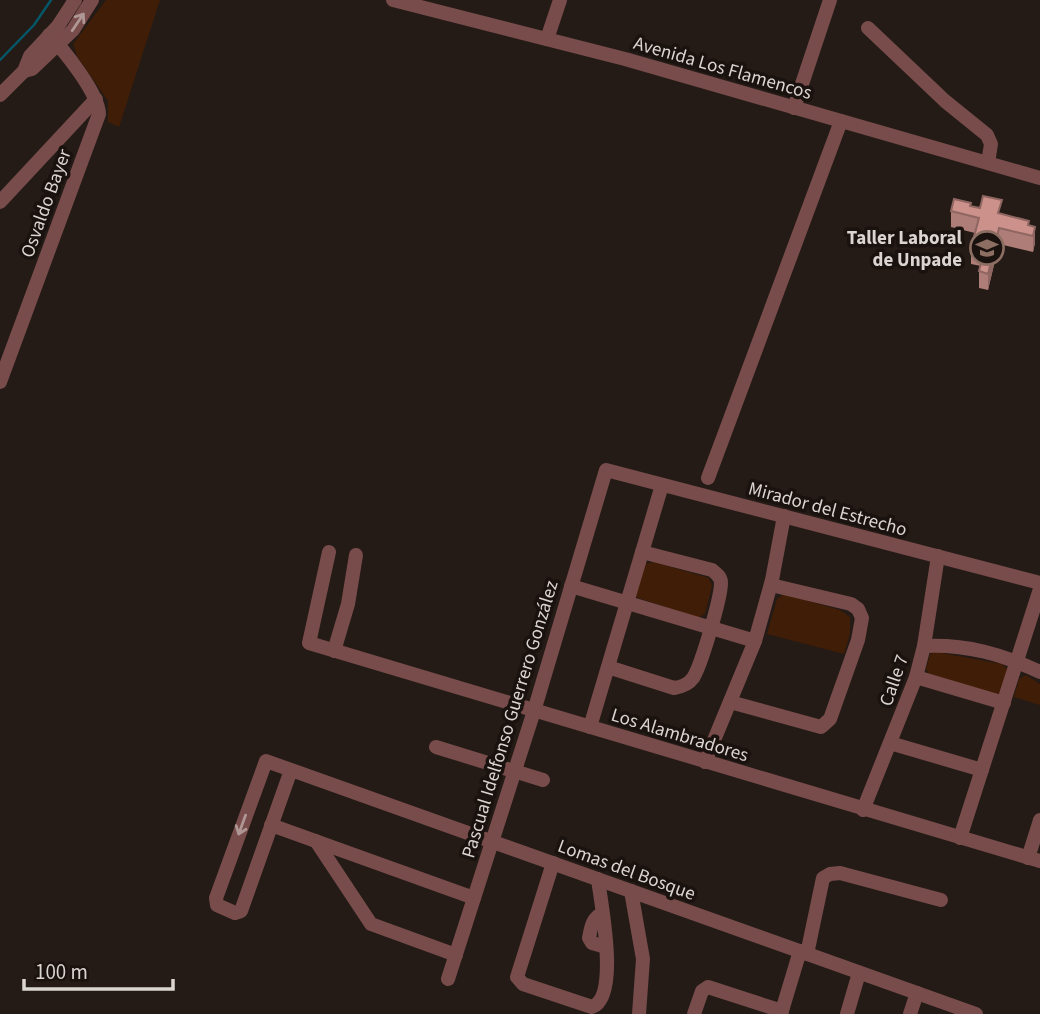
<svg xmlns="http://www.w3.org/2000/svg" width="1040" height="1014" font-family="'Source Sans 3',sans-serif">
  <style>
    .green { fill: #3f1d06 }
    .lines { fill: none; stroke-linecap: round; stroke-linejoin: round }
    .stream { stroke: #055667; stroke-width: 2.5 }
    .minor { stroke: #784c4a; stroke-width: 14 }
    .wall { fill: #af7d77 }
    .shaded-wall { fill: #8f6661 }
    .building { fill: #cc918a; stroke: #8f6661; stroke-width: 2 }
    .oneway { stroke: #ae9794 }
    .labels { text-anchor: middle; stroke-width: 7; stroke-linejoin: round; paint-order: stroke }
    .street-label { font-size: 19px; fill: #dbd5d1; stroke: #1a120e }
    .poi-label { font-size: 19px; font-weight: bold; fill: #dbd5d1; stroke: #1a120e; text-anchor: end }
  </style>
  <rect width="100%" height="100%" fill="#241b17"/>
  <g class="green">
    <polygon points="106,0 160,0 119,127 108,122 108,101 77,56 73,44"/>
    <polygon points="654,562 709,578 712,586 705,614 698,618 638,598 635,595 645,564"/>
    <polygon points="784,594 840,610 850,617 850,634 844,654 767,634 777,599"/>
    <polygon points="936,652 1002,664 1008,670 1001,694 997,695 929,674 926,669 930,654"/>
    <polygon points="1026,675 1040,684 1040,705 1014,697 1019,679"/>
  </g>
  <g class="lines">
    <polyline class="stream" points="0,60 34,25 51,0"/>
    <g class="minor">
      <polyline points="393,0 625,59 1040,178"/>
      <polyline points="868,28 945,101 987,135 991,144 988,163"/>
      <polyline points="547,39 560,0"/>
      <polyline points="24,71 32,69 73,30 92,0"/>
      <polyline points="0,95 24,71 30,56 58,26 75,0"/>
      <polyline points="794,108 830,0"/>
      <polyline points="0,202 96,99"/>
      <path d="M0,382l99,-268c0,-20 -35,-64 -50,-79"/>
      <polyline points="708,478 841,121"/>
      <polyline points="329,552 309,643 1040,861"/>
      <polyline points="571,586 755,641"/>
      <path d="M924,646c42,-2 78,8 116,26"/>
      <polyline points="334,651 348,604 356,555"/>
      <path d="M608,667l66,21c7,-1 14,-3 19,-10 8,-12 28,-80 28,-95 0,-6 -4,-9 -9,-13l-70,-18"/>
      <polyline points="916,677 1004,703"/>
      <polyline points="730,702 821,727 830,719 858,640 862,618 858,609 851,604 771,585"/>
      <polyline points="590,727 662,485"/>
      <polyline points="890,743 982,770"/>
      <polyline points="436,747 543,780"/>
      <polyline points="705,762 755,641 772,580 784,516"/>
      <polyline points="291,770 241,911 235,913 217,905 216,898 266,761 976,1014"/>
      <polyline points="863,810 916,677 924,646 938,556"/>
      <polyline points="271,825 474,898"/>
      <polyline points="960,838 1040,589"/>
      <polyline points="316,841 371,924 456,955"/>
      <polyline points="1028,858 1040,820"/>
      <path d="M553,863l-36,114 6,7 69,23c28,-10 9,-103 6,-128"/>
      <polyline points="631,891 643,959 639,1014"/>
      <path d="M602,914c-10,4 -11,14 -13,24l3,5 14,4"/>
      <polyline points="807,954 823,878 830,874 840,873 941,900"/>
      <polyline points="448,979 534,711 606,470 1040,583"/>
      <polyline points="694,1014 702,991 708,987 782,1011"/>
      <polyline points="781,1014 800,951"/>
      <polyline points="847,1014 859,973"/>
      <polyline points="910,1014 917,993"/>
    </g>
  </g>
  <polygon class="wall" points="971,206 1002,214 1029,225 1035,243 1033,252 999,244 988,290 979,288 979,271 981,266 971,264 971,248 975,233 951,227 951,211"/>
  <g class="shaded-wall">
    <polygon points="1035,227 1035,243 1033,252 1033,236"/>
    <polygon points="999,228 999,244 988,290 988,274"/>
  </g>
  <polygon class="building" points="983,196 1002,200 998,213 1029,221 1028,225 1035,227 1033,236 999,228 988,274 979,271 984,251 971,248 979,218 951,211 954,199 971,203 970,206 980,208"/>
  <defs><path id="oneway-shaft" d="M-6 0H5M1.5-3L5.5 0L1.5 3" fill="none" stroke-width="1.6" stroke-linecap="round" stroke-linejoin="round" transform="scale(1.75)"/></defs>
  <g class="oneway">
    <use href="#oneway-shaft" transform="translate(78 22) rotate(-56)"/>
    <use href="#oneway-shaft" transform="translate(242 825) rotate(110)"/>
  </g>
  <defs>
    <g id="university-ring" transform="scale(1.75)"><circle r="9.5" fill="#1a120e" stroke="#8d6e63" stroke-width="1.5"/><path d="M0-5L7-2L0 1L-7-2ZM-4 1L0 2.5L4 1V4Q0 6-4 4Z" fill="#8d6e63"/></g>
  </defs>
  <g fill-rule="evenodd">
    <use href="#university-ring" x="987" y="248"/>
  </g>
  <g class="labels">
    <g class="street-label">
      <text transform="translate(723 67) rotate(16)" y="7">Avenida Los Flamencos</text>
      <text transform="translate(45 203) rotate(-70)" y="7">Osvaldo Bayer</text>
      <text transform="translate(828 508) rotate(15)" y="7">Mirador del Estrecho</text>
      <text transform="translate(893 680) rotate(-71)" y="7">Calle 7</text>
      <text transform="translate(509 719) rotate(-73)" y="7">Pascual Idelfonso Guerrero González</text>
      <text transform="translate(680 734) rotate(17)" y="7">Los Alambradores</text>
      <text transform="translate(627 869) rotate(20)" y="7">Lomas del Bosque</text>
    </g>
    <g class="poi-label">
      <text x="962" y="244">Taller Laboral<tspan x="962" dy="22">de Unpade</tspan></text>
    </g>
  </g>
  <path d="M24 979v10h149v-10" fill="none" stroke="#dbd5d1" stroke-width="3.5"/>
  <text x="35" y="979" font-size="21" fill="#dbd5d1" stroke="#1a120e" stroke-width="5" paint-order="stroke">100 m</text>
</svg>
